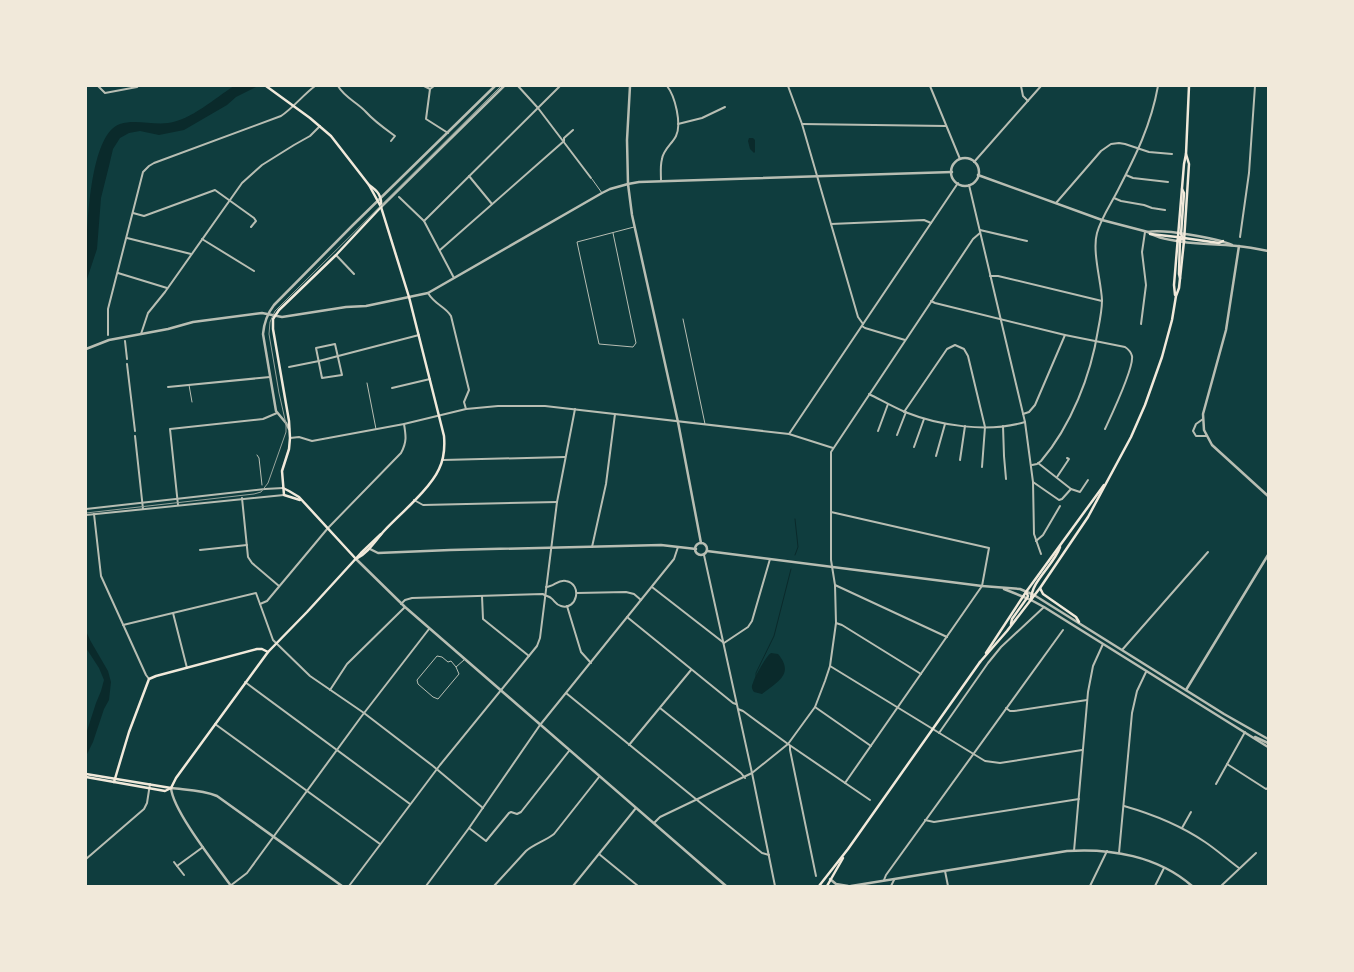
<svg xmlns="http://www.w3.org/2000/svg" width="1354" height="972" font-family="'DM Sans',sans-serif">
  <style>
    .water { fill: #0a2a2b }
    .lines { fill: none; stroke-linecap: round; stroke-linejoin: round }
    .stream { stroke: #0a2a2b; stroke-width: 1 }
    .service { stroke: #b8beb3; stroke-width: 1 }
    .minor { stroke: #b8beb3; stroke-width: 2 }
    .tertiary { stroke: #b8beb3; stroke-width: 2.5 }
    .secondary { stroke: #f1e9da; stroke-width: 2.5 }
    .tram { stroke: #97a49c; stroke-width: 1 }
  </style>
  <rect width="100%" height="100%" fill="#0f3d3e"/>
  <g class="water">
    <path d="M234,86h24l-22,11 -9,8 -43,25 -25,5 -19,-4 -11,2 -9,5 -7,11 -4,17 -8,32 -4,51 -11,33c0,-31 0,-147 34,-158 15,-5 32,1 48,-1 23,-3 47,-25 66,-37z"/>
    <polygon points="749,138 753,138 755,140 755,152 754,153 750,149 748,141"/>
    <polygon points="86,631 90,640 108,671 111,682 109,700 104,709 93,742 86,756 86,734 96,703 101,691 104,680 99,668 86,648"/>
    <path d="M771,653l7,1c17,20 -1,28 -16,40l-8,-2c-2,-3 -3,-5 -1,-9 1,-5 13,-27 18,-30z"/>
  </g>
  <g class="lines">
    <g class="stream">
      <polyline points="795,519 798,547 795,555"/>
      <polyline points="756,677 756,673 774,636 791,569"/>
    </g>
    <g class="service">
      <polyline points="592,179 602,193"/>
      <polyline points="613,233 636,343 633,347 599,344 577,242 634,227"/>
      <polyline points="683,319 705,424"/>
      <polyline points="367,383 376,429"/>
      <polyline points="189,385 192,402"/>
      <polyline points="257,455 259,458 262,485"/>
      <polyline points="456,667 451,661 448,662 442,657 437,656 417,680 418,684 433,697 438,699 459,674 456,667 464,660"/>
    </g>
    <g class="minor">
      <polyline points="98,86 105,93 137,87 138,86"/>
      <path d="M338,86c7,12 19,16 28,26 8,9 18,16 29,24l-4,5"/>
      <polyline points="424,86 430,89 426,119 448,133"/>
      <polyline points="518,86 538,108 591,178"/>
      <polyline points="788,86 802,124 858,317 863,324"/>
      <polyline points="930,86 960,159"/>
      <polyline points="1021,86 1023,96 1028,101"/>
      <polyline points="430,89 434,86"/>
      <polyline points="678,124 702,118 725,107"/>
      <polyline points="802,124 946,126"/>
      <polyline points="974,162 1041,86"/>
      <polyline points="1126,175 1133,178 1168,182"/>
      <polyline points="469,176 492,204"/>
      <path d="M661,181c0,-7 -1,-15 1,-22 1,-9 10,-15 14,-23 6,-12 -1,-40 -9,-50"/>
      <polyline points="969,185 1025,422 1033,482 1034,534 1041,554"/>
      <polyline points="399,197 424,221 454,278"/>
      <polyline points="1114,198 1121,201 1144,205 1152,208 1165,210"/>
      <polyline points="1056,203 1101,151 1111,144 1119,143 1125,144 1149,152 1172,154"/>
      <polyline points="133,213 144,216 215,190 254,218 256,221 251,227"/>
      <polyline points="424,221 560,86"/>
      <polyline points="831,224 924,220 931,223"/>
      <polyline points="980,230 1027,241"/>
      <polyline points="1240,237 1249,173 1255,86"/>
      <polyline points="127,238 191,254"/>
      <polyline points="202,239 254,271"/>
      <polyline points="440,250 564,141 564,138 573,130"/>
      <polyline points="336,255 354,274"/>
      <polyline points="118,273 167,288"/>
      <polyline points="990,276 998,276 1102,301"/>
      <path d="M428,293c7,12 17,13 23,23l18,74 -5,12 2,7"/>
      <path d="M931,301l4,2 130,32 60,12c3,2 6,5 7,9 2,12 -21,60 -27,73"/>
      <polyline points="1141,324 1146,285 1142,252 1145,232"/>
      <polyline points="862,326 865,328 905,340"/>
      <polyline points="141,334 148,313 165,292 242,183 262,165 294,145 310,136 320,126"/>
      <path d="M108,335v-26l35,-137 6,-6 5,-3 127,-47c12,-8 22,-21 34,-30"/>
      <polyline points="125,341 127,359"/>
      <polygon points="335,344 342,375 322,378 316,348"/>
      <polyline points="127,364 135,431"/>
      <polyline points="289,367 319,361 419,335"/>
      <polyline points="168,387 270,377"/>
      <polyline points="392,388 430,379"/>
      <path d="M869,394c12,6 24,13 36,18 35,14 83,21 120,10"/>
      <polyline points="904,412 947,349 955,345 964,349 968,356 985,427 982,467"/>
      <polyline points="1023,414 1029,412 1035,405 1065,335"/>
      <polyline points="1203,419 1196,424 1193,431 1196,436 1207,436"/>
      <polyline points="1003,426 1004,456 1006,479"/>
      <polyline points="878,431 888,404"/>
      <polyline points="789,434 958,183"/>
      <polyline points="897,435 906,412"/>
      <polyline points="135,436 143,509"/>
      <polyline points="290,438 299,437 312,441 404,424 466,409 498,406 545,406 789,434 833,448"/>
      <polyline points="914,447 924,419"/>
      <polyline points="936,456 945,424"/>
      <polyline points="443,460 565,457"/>
      <polyline points="960,460 965,426"/>
      <polyline points="1038,463 1071,489 1080,492 1088,480"/>
      <path d="M1032,465l5,-1 4,-3c30,-35 50,-86 57,-131 2,-10 4,-20 4,-30 -1,-19 -10,-49 -5,-67 4,-15 14,-29 21,-43 18,-35 33,-65 40,-104"/>
      <polyline points="1057,477 1069,459 1067,458"/>
      <polyline points="1033,482 1059,500 1062,499 1071,489"/>
      <polyline points="242,498 248,557 252,563 279,586"/>
      <polyline points="414,500 423,505 557,502"/>
      <polyline points="178,505 170,429 263,419 277,413"/>
      <polyline points="86,509 265,489 283,488"/>
      <polyline points="831,512 989,548 982,586 845,783"/>
      <polyline points="94,514 101,576 146,675 149,679"/>
      <polyline points="86,515 284,495"/>
      <polyline points="1036,541 1043,535 1060,506"/>
      <polyline points="592,547 606,484 615,414"/>
      <polyline points="200,550 247,545"/>
      <polyline points="704,555 752,773 775,886"/>
      <polyline points="835,585 947,637"/>
      <polyline points="652,587 724,643 748,627 752,621 770,559"/>
      <polyline points="577,593 626,592 634,594 641,600"/>
      <polyline points="482,596 483,619 529,656"/>
      <path d="M260,604l7,-3 61,-73 73,-75c6,-11 5,-17 3,-29"/>
      <path d="M401,604l4,-4 7,-2 131,-4c2,2 6,2 8,4 4,3 5,7 10,8 16,5 22,-22 5,-25 -8,-2 -12,6 -20,6"/>
      <polyline points="567,606 581,652 591,663"/>
      <polyline points="173,613 187,668"/>
      <polyline points="627,617 733,703 736,704"/>
      <polyline points="836,623 842,625 921,674"/>
      <polyline points="123,625 256,593 273,640 310,676 364,713 433,766 483,808"/>
      <polyline points="1122,650 1208,552"/>
      <polyline points="830,666 985,761 1000,763 1082,750"/>
      <polyline points="245,682 410,804"/>
      <polyline points="330,690 347,664 405,607"/>
      <polyline points="566,693 762,853 769,855"/>
      <polyline points="815,707 871,746"/>
      <polyline points="660,708 741,773 745,778"/>
      <polyline points="1006,708 1010,711 1014,711 1087,700"/>
      <polyline points="738,709 743,711 788,744 870,800"/>
      <polyline points="215,724 380,844"/>
      <polyline points="939,733 988,663 1001,647 1044,607"/>
      <polyline points="629,745 691,670"/>
      <polyline points="790,746 790,750 816,876"/>
      <polyline points="1227,764 1266,789 1268,788"/>
      <polyline points="1216,784 1245,732"/>
      <path d="M1124,806c28,8 56,19 81,36 12,8 23,18 34,26"/>
      <polyline points="925,820 934,822 1079,799"/>
      <polyline points="654,823 660,817 752,773 788,744 815,707 825,681 830,666 836,623 835,585 831,560 831,452 973,239 980,233"/>
      <polyline points="469,828 486,841 509,813 511,812 517,814 521,812 569,751"/>
      <polyline points="1182,828 1191,812"/>
      <polyline points="1074,851 1088,692 1093,666 1103,644"/>
      <polyline points="1119,853 1132,713 1137,691 1146,672"/>
      <polyline points="599,854 638,886"/>
      <polyline points="86,859 144,809 147,803 150,784"/>
      <polyline points="174,862 177,866 203,847"/>
      <polyline points="177,866 184,875"/>
      <polyline points="945,871 948,886"/>
      <polyline points="884,880 886,875 1063,630"/>
      <polyline points="230,886 247,873 361,717 429,629"/>
      <polyline points="349,886 440,765 537,646 540,638 557,502 575,409"/>
      <polyline points="426,886 469,828 540,725 674,559 678,547"/>
      <path d="M494,886l32,-35c8,-7 19,-10 28,-17l45,-57"/>
      <polyline points="573,886 636,808"/>
      <polyline points="891,886 894,880"/>
      <polyline points="1090,886 1107,851"/>
      <polyline points="1155,886 1164,868"/>
      <polyline points="1221,886 1256,853"/>
    </g>
    <g class="tertiary">
      <polyline points="630,86 627,140 628,184 632,215 678,422 701,543"/>
      <circle cx="965" cy="172" r="14"/>
      <path d="M978,175l124,45 46,12c16,12 68,12 89,14 10,1 21,3 31,5"/>
      <polyline points="381,207 504,86"/>
      <path d="M1148,232c16,-3 69,6 84,13"/>
      <polyline points="1239,246 1226,330 1203,414 1204,430 1212,445 1268,496"/>
      <polyline points="86,349 109,340 168,329 193,322 262,313 282,317 346,307 366,306 428,293 602,193 610,189 628,184 639,182 952,172"/>
      <path d="M289,429l-3,-6 -10,-12 -13,-77c1,-11 4,-20 11,-29l78,-79 143,-140"/>
      <circle cx="701" cy="549" r="6"/>
      <polyline points="370,549 378,553 450,550 661,545 696,549"/>
      <polyline points="707,551 982,586 1020,589 1034,595 1224,714 1268,739"/>
      <polyline points="356,559 405,607 726,886"/>
      <polyline points="1004,589 1031,600 1044,607 1268,747"/>
      <polyline points="1186,690 1268,555"/>
      <polyline points="1255,737 1268,743"/>
      <polyline points="830,879 836,884 848,886"/>
      <path d="M231,886c-15,-21 -58,-75 -60,-98 16,2 32,2 46,8l125,90"/>
      <path d="M851,886l216,-35c43,-3 91,5 125,35"/>
    </g>
    <g class="secondary">
      <path d="M266,86l44,32 21,18 38,49 12,22 28,90 35,139c1,12 0,23 -5,33 -9,20 -39,45 -55,62 -9,10 -15,21 -28,28"/>
      <path d="M369,185c9,6 13,11 12,22"/>
      <polyline points="1182,189 1184,193 1181,234 1184,241"/>
      <polyline points="1150,234 1177,237"/>
      <polyline points="1180,237 1179,274 1180,278"/>
      <polyline points="1177,241 1184,238 1219,243 1223,241"/>
      <polyline points="1175,295 1174,285 1184,164 1186,154 1189,86"/>
      <polyline points="283,488 289,491 299,497 356,559"/>
      <polyline points="300,500 284,495 282,471 289,449 290,438 289,421 273,329 273,319 279,310 336,255 381,207"/>
      <polyline points="1040,588 1043,594 1076,617 1079,622"/>
      <path d="M1031,600c0,-19 23,-35 29,-53"/>
      <polyline points="1011,624 1012,619 1027,598 1028,596 1026,592"/>
      <polyline points="986,653 1026,592 1104,485"/>
      <polyline points="980,662 1007,631 1040,588 1088,517 1131,437 1145,405 1162,357 1172,320 1176,296 1179,288 1184,241 1189,164 1186,154"/>
      <polyline points="86,774 171,788"/>
      <polyline points="86,777 165,791 171,788"/>
      <polyline points="114,782 129,732 149,679 156,676 257,649 262,649 268,652"/>
      <polyline points="171,788 176,778 268,652 307,612 361,553 381,534"/>
      <polyline points="819,886 848,849 980,662"/>
      <polyline points="827,886 843,858"/>
    </g>
    <polyline class="tram" points="86,513 254,494 261,492 268,483 286,432 286,424 279,393 269,334 270,322 275,311 501,86"/>
  </g>
  <rect width="1354" height="972" fill="none" stroke="#f1e9da" stroke-width="174"/>
</svg>
